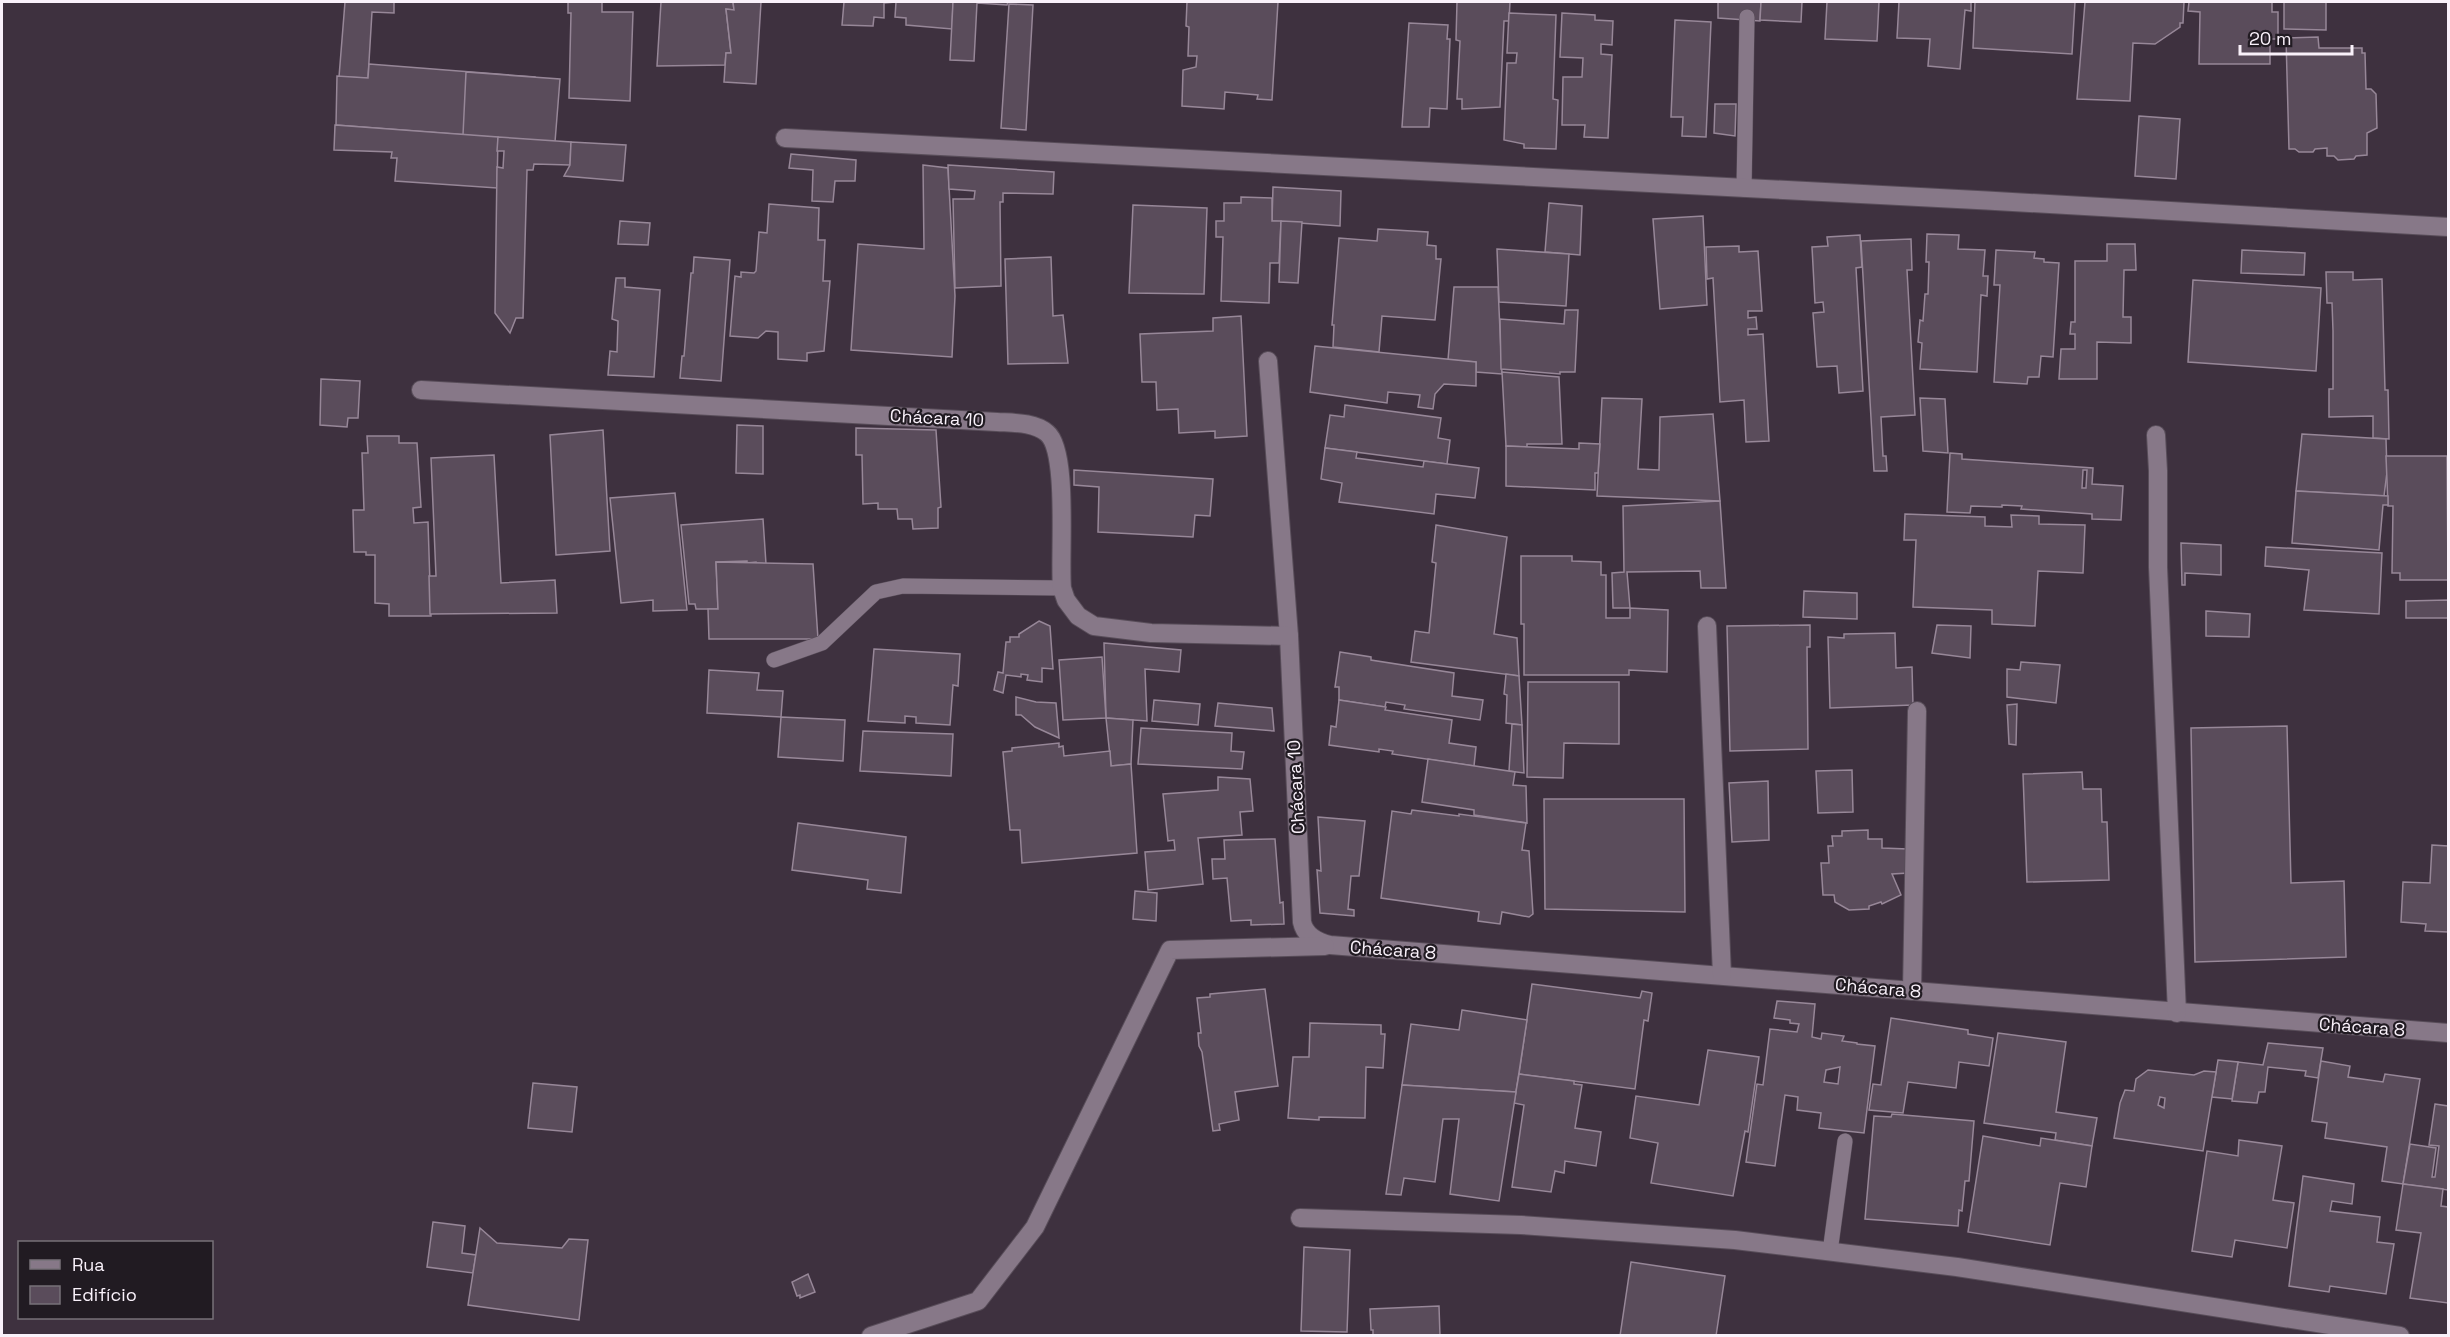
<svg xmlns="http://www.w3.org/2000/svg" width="2450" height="1337" font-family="'Space Grotesk',sans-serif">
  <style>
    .building { fill: #5a4c5b; stroke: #978798; stroke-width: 1.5; fill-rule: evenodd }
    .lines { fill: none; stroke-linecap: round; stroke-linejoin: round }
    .lane-casing { stroke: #584d59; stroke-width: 16 }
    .street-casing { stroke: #584d59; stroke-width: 20 }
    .lane { stroke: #877888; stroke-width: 15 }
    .street { stroke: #877888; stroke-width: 18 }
    .labels { text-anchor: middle; stroke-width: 4.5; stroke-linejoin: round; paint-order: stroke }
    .street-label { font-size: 18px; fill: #f9f1fa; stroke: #211b22 }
  </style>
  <rect width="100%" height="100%" fill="#3e313f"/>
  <g class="building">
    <polygon points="345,2 394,2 394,13 372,12 368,78 339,77"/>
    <polygon points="568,2 602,2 602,12 633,12 630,101 569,98 571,13 568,13"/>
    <polygon points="661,2 733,2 734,10 726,9 731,53 726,53 725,65 657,66"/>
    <polygon points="733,2 761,2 756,84 724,82 726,53 731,53 726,9 734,10"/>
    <polygon points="844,2 896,2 884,3 884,18 874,17 873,26 842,25"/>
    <polygon points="896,2 953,2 952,29 906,25 906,18 895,17"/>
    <polygon points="953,2 1008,2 1007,5 977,3 974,61 950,60"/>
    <polygon points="1187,2 1278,2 1272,100 1257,99 1258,95 1225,92 1224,109 1182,106 1183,70 1196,67 1197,56 1188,56 1189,27 1186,26"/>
    <polygon points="1457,2 1510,2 1509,21 1504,21 1500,107 1462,109 1462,99 1457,99 1460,41 1456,40"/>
    <polygon points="1718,2 1761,2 1760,21 1718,18"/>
    <polygon points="1761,2 1802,2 1801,22 1760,20"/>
    <polygon points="1827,2 1879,2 1877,41 1825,39"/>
    <polygon points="1899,2 1971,2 1971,11 1965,10 1960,69 1928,66 1930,39 1897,38"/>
    <polygon points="1975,2 2075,2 2072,54 1973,48"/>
    <polygon points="2085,2 2184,2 2183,23 2180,23 2180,27 2155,44 2133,43 2130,101 2077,99"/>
    <polygon points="2189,2 2272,2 2272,12 2278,12 2278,39 2270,39 2270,64 2199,64 2200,12 2188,11"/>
    <polygon points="2284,2 2326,2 2326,30 2284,29"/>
    <polygon points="1009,4 1033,5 1026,130 1001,128"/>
    <polygon points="1509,13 1556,15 1553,99 1558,100 1556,149 1524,148 1524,144 1504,140 1507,63 1516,63 1517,53 1507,53"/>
    <polygon points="1562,13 1595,15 1595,20 1613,21 1612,45 1601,44 1601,54 1612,55 1608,138 1584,137 1585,125 1562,125 1563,77 1582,77 1583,58 1560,57"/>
    <polygon points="1675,20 1711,22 1706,137 1682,136 1683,117 1671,117"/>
    <polygon points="1409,23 1448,25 1447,39 1450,39 1447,109 1430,108 1429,127 1402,127"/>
    <polygon points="2318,37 2319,48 2362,48 2362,53 2365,53 2366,89 2371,89 2376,94 2377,128 2367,133 2367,155 2356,156 2354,159 2338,160 2334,156 2327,156 2327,148 2315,149 2313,152 2299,152 2295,149 2289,149 2286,38"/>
    <polygon points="369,64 535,77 533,140 336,125 337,76 368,78"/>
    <polygon points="466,72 560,79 555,142 463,135"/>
    <polygon points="1715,104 1736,104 1735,136 1714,133"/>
    <polygon points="2139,116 2180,119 2176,179 2135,176"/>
    <polygon points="335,125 498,137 497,188 395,181 397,158 391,158 392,152 334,150"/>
    <polygon points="498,137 571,142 570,165 534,164 533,170 527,170 523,318 516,318 510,333 495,313 497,167 503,168 504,151 497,151"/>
    <polygon points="571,142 626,145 623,181 564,176 570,165"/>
    <polygon points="791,154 856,160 855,181 835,181 833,202 812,201 813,170 789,168"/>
    <polygon points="923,165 948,168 955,296 952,357 851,350 858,244 924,249"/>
    <polygon points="948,165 1054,172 1053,194 1003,193 1003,202 1000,202 1001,286 955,288 953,199 974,199 975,191 949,189"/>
    <polygon points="1273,187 1341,191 1340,226 1272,221"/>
    <polygon points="1241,197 1272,198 1272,221 1281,221 1279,263 1270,263 1269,303 1221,301 1223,237 1216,237 1216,221 1224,221 1224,203 1241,203"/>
    <polygon points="1549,203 1582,206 1580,255 1545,252"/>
    <polygon points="769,204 819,208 818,240 825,240 823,281 830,281 824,351 807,353 807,361 778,359 778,332 766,331 758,338 730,336 735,276 741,277 741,272 754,273 756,271 759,232 767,233"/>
    <polygon points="1133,205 1207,208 1204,294 1129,293"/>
    <polygon points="1703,216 1707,305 1660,309 1653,219"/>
    <polygon points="620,221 650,223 648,245 618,244"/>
    <polygon points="1281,221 1302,222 1298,283 1279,282"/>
    <polygon points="1378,229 1428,232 1427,245 1436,246 1436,259 1441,259 1435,320 1382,316 1379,352 1333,347 1334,325 1332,325 1339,238 1377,241"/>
    <polygon points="1927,234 1959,235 1958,249 1985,250 1983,276 1988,276 1987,296 1981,295 1977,372 1920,369 1922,343 1918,342 1920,320 1923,321 1925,294 1928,294 1929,262 1926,262"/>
    <polygon points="1860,235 1862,267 1856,268 1863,391 1839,393 1837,366 1817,367 1813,313 1824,312 1823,302 1815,303 1812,247 1828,246 1827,237"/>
    <polygon points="1911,239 1912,270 1907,270 1915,415 1881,417 1883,456 1886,456 1887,471 1874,471 1861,241"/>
    <polygon points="2107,244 2135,244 2136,270 2124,270 2123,317 2131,317 2131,343 2097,342 2097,379 2059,379 2061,349 2075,349 2075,334 2070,334 2071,322 2075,322 2075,261 2107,261"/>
    <polygon points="1739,246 1739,252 1758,251 1762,311 1748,311 1748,318 1756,317 1757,329 1748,329 1748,335 1763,334 1769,441 1746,442 1744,400 1720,402 1713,278 1707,279 1706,247"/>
    <polygon points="1497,249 1569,254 1566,306 1499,302"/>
    <polygon points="1996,250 2035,252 2034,258 2044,259 2044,262 2059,263 2053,357 2041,356 2039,377 2028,377 2027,384 1994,382 2000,285 1994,285"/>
    <polygon points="2242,250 2305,253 2304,275 2241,273"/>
    <polygon points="694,257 730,260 721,381 680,378 682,356 684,356 691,273 693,273"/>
    <polygon points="1051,257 1053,316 1063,315 1068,363 1008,364 1005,259"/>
    <polygon points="2326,272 2353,272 2353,280 2382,279 2385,390 2388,390 2389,439 2373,438 2373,416 2329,417 2329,389 2333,389 2333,331 2332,303 2327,303"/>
    <polygon points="616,278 625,278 625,287 660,290 654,377 608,375 610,351 617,352 618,321 612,319"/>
    <polygon points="2193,280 2321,288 2316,371 2188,362"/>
    <polygon points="1454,287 1498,287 1502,374 1476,372 1476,362 1448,360"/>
    <polygon points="1565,310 1578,310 1575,372 1560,372 1560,374 1501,369 1500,319 1564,324"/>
    <polygon points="1241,316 1247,436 1215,438 1215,431 1179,433 1178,409 1157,410 1156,382 1142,382 1140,334 1213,331 1213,318"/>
    <polygon points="1315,346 1476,362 1476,386 1444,384 1435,394 1433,409 1418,407 1420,395 1388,392 1387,403 1310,392"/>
    <polygon points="1502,372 1559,377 1562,444 1527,444 1527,447 1506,446"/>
    <polygon points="321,379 360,381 358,418 348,418 347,427 320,425"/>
    <polygon points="1602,398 1642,399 1638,469 1659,470 1660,417 1713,414 1720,501 1597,496"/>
    <polygon points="1920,398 1945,399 1948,453 1923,451"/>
    <polygon points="1345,405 1441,418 1438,438 1450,440 1447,464 1325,448 1330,415 1344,417"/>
    <polygon points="737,425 763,426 763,474 736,473"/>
    <polygon points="856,428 936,430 941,507 938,508 938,528 913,529 912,519 898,519 897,509 878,509 878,503 863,504 862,455 856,455"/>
    <polygon points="603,430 610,551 556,555 550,435"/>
    <polygon points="2302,434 2386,439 2387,472 2384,496 2296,491"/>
    <polygon points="367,436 399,436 399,443 417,443 421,507 413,508 414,523 428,522 431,616 389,616 389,604 375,603 375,555 366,555 366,552 354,552 353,510 364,510 362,453 368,453"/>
    <polygon points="1579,443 1600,444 1598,473 1595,473 1595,490 1506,486 1506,446 1579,449"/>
    <polygon points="1325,448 1357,452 1356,458 1423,467 1424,461 1479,468 1475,498 1436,494 1434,514 1339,502 1342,483 1321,479"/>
    <path d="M1950,453l12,1v5l131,9 -1,16 31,2 -2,34 -29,-1v-5l-71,-5 1,-3 -20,-1v2l-31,-1 -1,7 -23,-1zM2083,470h4l-1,18h-4z"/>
    <polygon points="494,455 501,583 555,580 557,613 430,614 429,576 436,576 431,458"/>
    <polygon points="2386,456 2447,456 2448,580 2400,580 2400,573 2392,573 2393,506 2388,506"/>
    <polygon points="1074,470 1213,479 1210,516 1195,515 1193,537 1098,532 1099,487 1074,485"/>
    <polygon points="2296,491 2388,496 2388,505 2383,505 2379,550 2292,543"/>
    <polygon points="675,493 687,610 653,611 653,600 621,603 610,498"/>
    <polygon points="1720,501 1726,588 1701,588 1700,571 1627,572 1630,608 1613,608 1612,573 1624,572 1623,506"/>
    <polygon points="1905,514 1985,517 1985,526 2012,527 2011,515 2039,516 2039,524 2085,525 2083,573 2038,571 2035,626 1992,624 1992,610 1913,607 1916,540 1904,540"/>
    <polygon points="763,519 766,564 756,563 756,562 747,563 747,561 716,562 718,609 696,609 695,604 689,604 681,525"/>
    <polygon points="1436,525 1507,537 1494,634 1517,638 1519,676 1411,662 1415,631 1429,633 1436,563 1432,562"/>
    <polygon points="2181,543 2221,545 2221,575 2185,573 2185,585 2182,585"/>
    <polygon points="2266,547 2382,553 2379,614 2304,610 2309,570 2265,566"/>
    <polygon points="1521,556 1572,556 1572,561 1601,562 1601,575 1606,575 1606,618 1630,618 1630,608 1668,610 1667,672 1629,670 1629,675 1524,675 1524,624 1521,624"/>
    <polygon points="716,562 813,564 818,639 709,639 708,609 718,609"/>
    <polygon points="1804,591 1857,593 1857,619 1803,617"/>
    <polygon points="2448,600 2448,618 2406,618 2406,601"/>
    <polygon points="2206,611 2250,614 2249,637 2206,636"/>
    <polygon points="1039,621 1050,626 1053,669 1042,668 1042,682 1027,680 1028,675 1021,674 1021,677 1006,675 1003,693 994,690 998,672 1003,673 1006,642 1010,642 1010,637 1019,637 1019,634"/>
    <polygon points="1810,625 1810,647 1807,647 1808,749 1730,751 1727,626"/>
    <polygon points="1937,625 1971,626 1970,658 1932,653"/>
    <polygon points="1895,633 1896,668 1912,667 1913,705 1830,708 1828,637 1844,638 1844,634"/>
    <polygon points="1104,643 1181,650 1179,672 1145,669 1147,721 1106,718"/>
    <polygon points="874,649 960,654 958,686 953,685 950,725 916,723 916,717 905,716 905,723 868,721"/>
    <polygon points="1340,652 1371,657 1371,660 1454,673 1452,696 1483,700 1480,720 1404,709 1405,705 1386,702 1385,707 1339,700 1339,687 1335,687"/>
    <polygon points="1102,657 1106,718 1063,720 1059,660"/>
    <polygon points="2021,662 2060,665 2056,703 2007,697 2007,669 2020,670"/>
    <polygon points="709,670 759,673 757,690 783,691 781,717 707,713"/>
    <polygon points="1506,674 1519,676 1522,725 1506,723 1507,695 1504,694"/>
    <polygon points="1528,682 1619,682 1619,744 1564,743 1563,778 1527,777"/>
    <polygon points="1016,697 1036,702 1056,703 1059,738 1035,727 1021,715 1016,715"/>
    <polygon points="1154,700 1200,704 1198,725 1152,721"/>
    <polygon points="1339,700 1386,707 1385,710 1452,720 1449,743 1476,747 1474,766 1392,754 1393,751 1379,749 1379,752 1329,745 1331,726 1336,727"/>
    <polygon points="1218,703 1272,708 1274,731 1215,726"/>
    <polygon points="2017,704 2016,745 2009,744 2007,705"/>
    <polygon points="781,717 845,720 843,761 778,757"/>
    <polygon points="1106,718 1133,720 1131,764 1111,766"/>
    <polygon points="1512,724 1522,725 1524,773 1509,771"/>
    <polygon points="2287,726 2291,883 2344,881 2346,957 2195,962 2191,728"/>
    <polygon points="1141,728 1232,733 1231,751 1244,752 1242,769 1138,764"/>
    <polygon points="863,731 953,734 951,776 860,771"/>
    <polygon points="1059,743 1059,747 1063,746 1064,756 1110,751 1111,766 1131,764 1137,853 1022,863 1020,830 1010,830 1003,752 1012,751 1012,748"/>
    <polygon points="1428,759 1515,772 1513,785 1526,786 1527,823 1474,815 1474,810 1422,802"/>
    <polygon points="1852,770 1853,812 1818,813 1816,771"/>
    <polygon points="2082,772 2083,789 2101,789 2102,822 2107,822 2109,880 2027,882 2023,774"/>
    <polygon points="1218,777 1250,779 1253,811 1240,812 1242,835 1198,838 1203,884 1148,890 1145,852 1175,850 1174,840 1168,841 1163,794 1218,790"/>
    <polygon points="1768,781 1769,840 1732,842 1729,783"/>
    <polygon points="1544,799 1684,799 1685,912 1545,909"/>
    <polygon points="1412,810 1459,816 1459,814 1526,823 1522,850 1529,851 1533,914 1529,917 1502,912 1500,924 1478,921 1479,912 1381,898 1392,811 1411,814"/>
    <polygon points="1318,817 1365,821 1359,876 1351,876 1348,909 1354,910 1354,916 1320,913 1317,870 1321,871"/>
    <polygon points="798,823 906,837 901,893 867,889 868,880 792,870"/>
    <polygon points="1868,830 1868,839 1882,839 1882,848 1908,849 1909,873 1892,874 1901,895 1882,904 1881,902 1869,906 1869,909 1849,910 1835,902 1834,895 1823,895 1821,863 1829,863 1828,846 1833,846 1832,836 1842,836 1842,831"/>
    <polygon points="1275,839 1280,903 1283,902 1284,924 1251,925 1251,920 1231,921 1227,878 1213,879 1212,859 1225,859 1224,840"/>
    <polygon points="2432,845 2448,846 2448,932 2425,931 2426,924 2401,922 2403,882 2430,883"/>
    <polygon points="1135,891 1157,893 1156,921 1133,919"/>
    <polygon points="1532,984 1640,998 1642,991 1652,993 1648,1021 1644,1020 1635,1089 1519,1074"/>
    <polygon points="1265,989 1278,1086 1235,1092 1239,1120 1219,1124 1220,1130 1213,1131 1202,1052 1199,1046 1198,1033 1201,1033 1197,998 1210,997 1210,994"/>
    <path d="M1777,1001l38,3 -3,33 9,2 1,-6 22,3 -2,5 15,2v1l18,2 -11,87 -45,-5 2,-15 -24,-3 1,-13 -13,-2 -10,71 -29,-4 11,-78 6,1 7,-56 27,3 2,-8 -9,-1v-3l-16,-2zM1840,1067l-2,17 -14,-2 2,-12z"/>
    <polygon points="1462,1010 1527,1020 1516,1092 1402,1085 1411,1024 1459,1030"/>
    <polygon points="1891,1018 1968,1030 1968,1034 1993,1038 1989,1066 1959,1062 1956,1088 1908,1082 1903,1113 1869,1110 1873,1084 1881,1085"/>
    <polygon points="1310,1023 1381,1025 1381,1034 1385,1034 1383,1068 1366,1067 1365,1118 1319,1117 1319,1120 1288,1118 1293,1057 1309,1057"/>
    <polygon points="1998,1033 2066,1042 2056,1112 2097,1118 2092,1146 2055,1140 2056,1133 1984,1123"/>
    <polygon points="2268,1043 2323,1048 2318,1078 2305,1076 2306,1071 2268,1067 2265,1092 2259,1092 2257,1103 2232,1101 2238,1062 2263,1065"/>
    <polygon points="1708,1050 1759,1057 1748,1132 1745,1131 1733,1196 1651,1183 1658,1143 1630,1138 1636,1096 1699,1105"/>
    <polygon points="2218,1060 2238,1062 2232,1099 2212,1097"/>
    <polygon points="2321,1061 2350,1066 2348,1077 2383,1082 2385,1074 2420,1079 2403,1184 2382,1181 2387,1147 2325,1138 2327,1123 2312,1121"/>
    <path d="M2148,1070l46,5 10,-4 12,1 -13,79 -89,-13 6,-35 5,-13 9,1 2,-12zM2160,1097l5,1 -1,10 -6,-3z"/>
    <polygon points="1519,1074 1574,1081 1574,1084 1582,1085 1575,1128 1601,1132 1596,1166 1565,1161 1564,1173 1555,1171 1551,1192 1512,1187 1524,1105 1514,1103"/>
    <polygon points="533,1083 577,1087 572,1132 528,1128"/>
    <polygon points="1402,1085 1516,1092 1499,1201 1450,1194 1459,1119 1443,1119 1435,1182 1404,1178 1401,1195 1386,1194"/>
    <polygon points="2435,1104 2448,1106 2448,1190 2403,1184 2410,1144 2436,1148 2432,1177 2435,1177 2439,1146 2429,1145"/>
    <polygon points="1892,1114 1974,1121 1969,1181 1965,1181 1962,1211 1959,1210 1958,1226 1865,1219 1874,1116 1891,1117"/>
    <polygon points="1983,1136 2040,1146 2041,1138 2092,1146 2086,1187 2060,1183 2050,1245 1968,1232"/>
    <polygon points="2239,1140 2282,1146 2273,1200 2294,1203 2287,1248 2235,1240 2232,1257 2192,1251 2207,1151 2238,1156"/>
    <polygon points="2303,1176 2354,1184 2352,1204 2332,1201 2330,1211 2380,1217 2377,1242 2394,1244 2386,1294 2330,1286 2329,1292 2289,1286"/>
    <polygon points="2403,1184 2443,1189 2441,1206 2448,1207 2448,1303 2410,1298 2421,1233 2396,1230"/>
    <polygon points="433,1222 465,1226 462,1253 476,1255 473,1273 427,1267"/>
    <polygon points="480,1228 497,1243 562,1248 569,1239 588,1240 579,1320 468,1305"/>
    <polygon points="1304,1247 1350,1250 1347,1332 1301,1331"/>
    <polygon points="1631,1262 1725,1276 1716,1336 1620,1336"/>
    <polygon points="808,1274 815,1292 800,1298 800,1295 797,1296 792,1282"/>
    <polygon points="1439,1306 1440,1336 1373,1336 1373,1330 1371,1330 1370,1309"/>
  </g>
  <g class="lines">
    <g class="lane-casing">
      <g id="lane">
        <polyline points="1744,189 1747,17"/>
        <polyline points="774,660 822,643 876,592 903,586 1062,588"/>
        <polyline points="1830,1252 1845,1141"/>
      </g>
    </g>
    <g class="street-casing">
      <g id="street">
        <path d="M785,138c555,30 1109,55 1663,89"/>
        <path d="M1268,361l21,275 13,286c3,14 15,20 28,23l1118,88"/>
        <path d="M421,390l576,32c16,1 37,0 50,11 22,18 12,124 15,155l4,12 12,16 16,10 57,7 138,3"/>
        <polyline points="2156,435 2158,471 2158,567 2177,1013"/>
        <polyline points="1707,626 1722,975"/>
        <polyline points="1912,991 1917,711"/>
        <polyline points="1300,1218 1521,1225 1735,1240 1957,1267 2400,1336"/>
        <polyline points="871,1336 978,1301 1035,1227 1170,950 1325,946"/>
      </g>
    </g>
    <use href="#lane" class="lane"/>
    <use href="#street" class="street"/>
  </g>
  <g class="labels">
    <g class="street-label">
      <text transform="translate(937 418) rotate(3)" y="6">Chácara 10</text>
      <text transform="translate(1296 787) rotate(-93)" y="6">Chácara 10</text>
      <text transform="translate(1393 950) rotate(4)" y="6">Chácara 8</text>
      <text transform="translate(1878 988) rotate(5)" y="6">Chácara 8</text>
      <text transform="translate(2362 1027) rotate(4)" y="6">Chácara 8</text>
    </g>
  </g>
  <rect width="2450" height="1337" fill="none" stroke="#f9f1fa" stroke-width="6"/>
  <rect x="18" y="1241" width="195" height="78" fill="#211b22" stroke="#777178" stroke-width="1.5"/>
  <rect x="30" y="1260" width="30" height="9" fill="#877888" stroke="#777178" stroke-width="1.5"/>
  <text x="72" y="1271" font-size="18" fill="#f9f1fa">Rua</text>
  <rect x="30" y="1286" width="30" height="18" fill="#5a4c5b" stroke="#777178" stroke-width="1.5"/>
  <text x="72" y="1301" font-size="18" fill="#f9f1fa">Edifício</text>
  <path d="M2240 45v9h112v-9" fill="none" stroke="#f9f1fa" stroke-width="3"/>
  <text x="2249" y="45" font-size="18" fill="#f9f1fa" stroke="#211b22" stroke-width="4.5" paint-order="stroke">20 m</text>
</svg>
